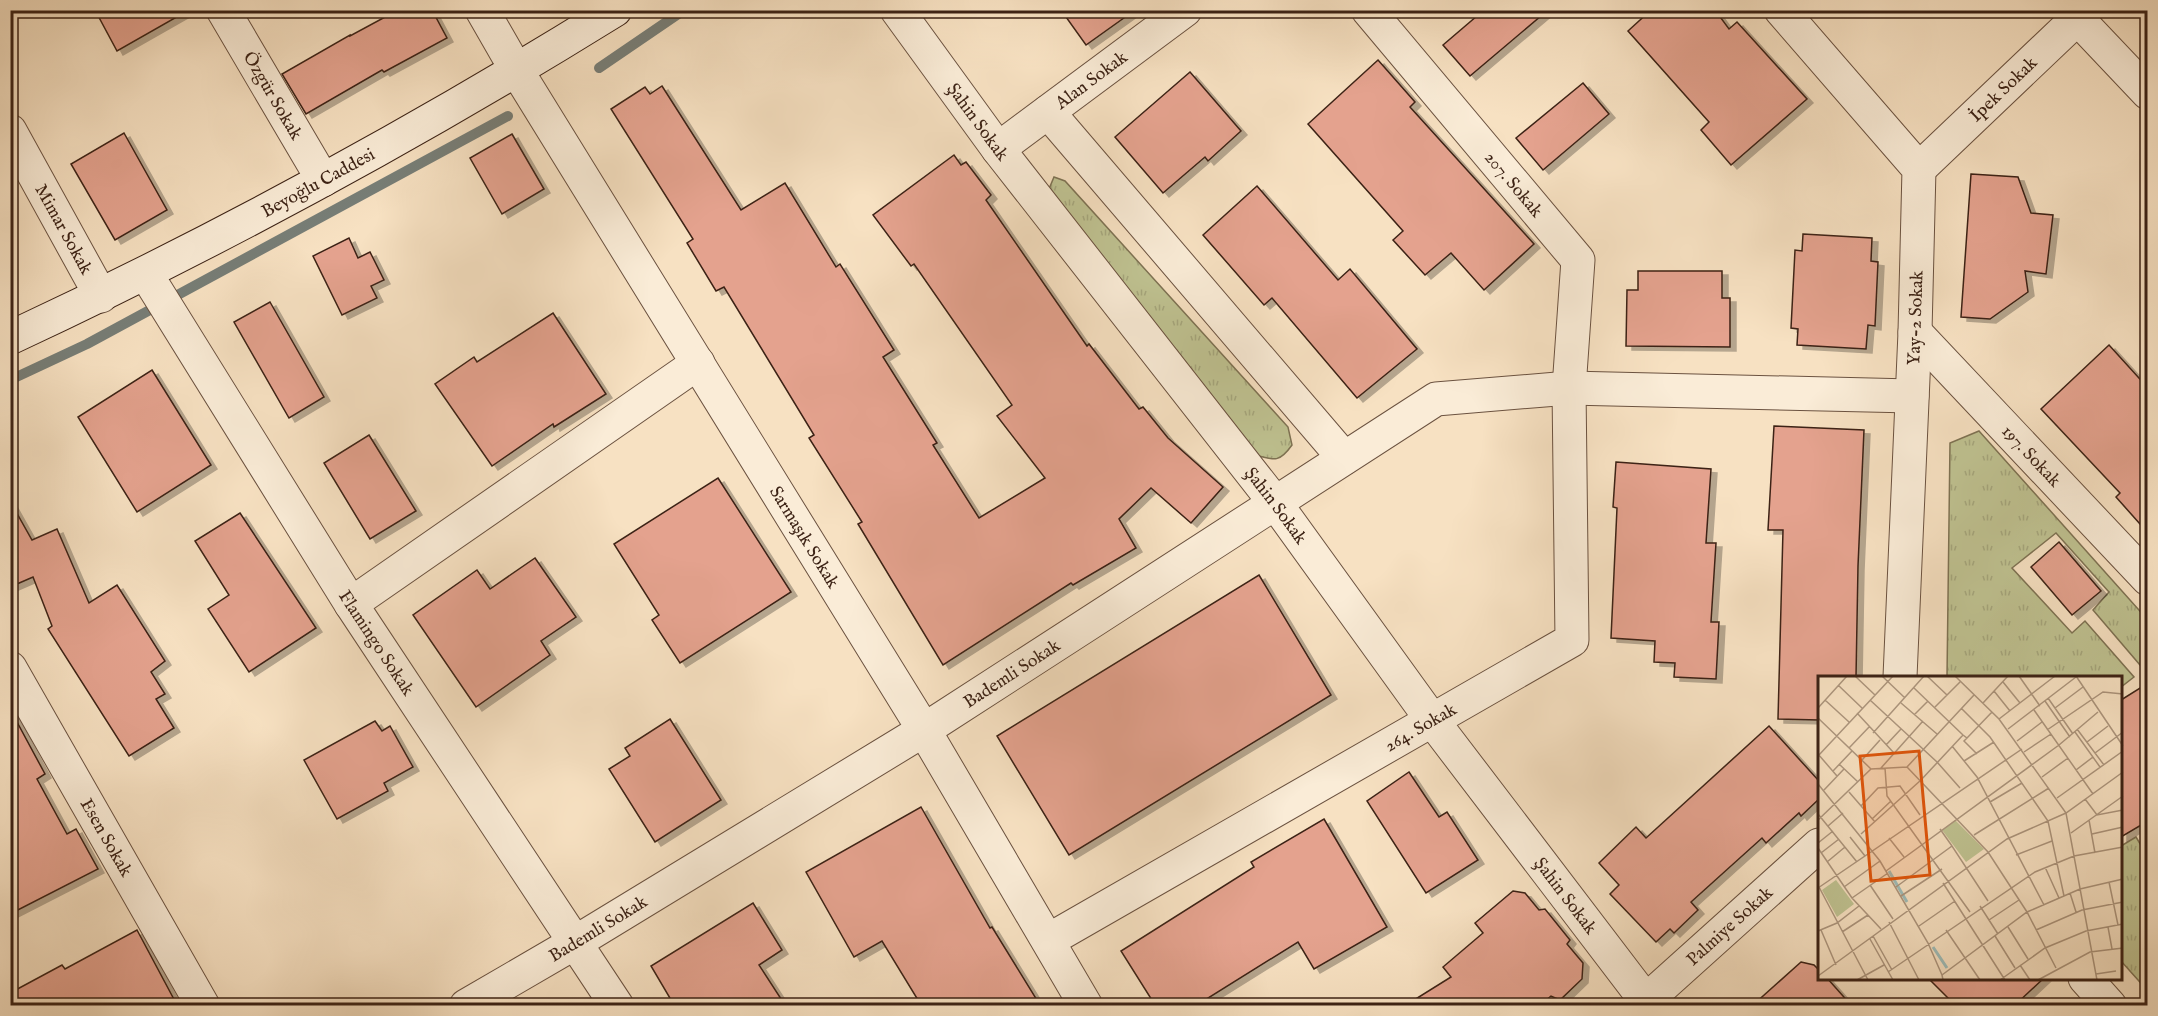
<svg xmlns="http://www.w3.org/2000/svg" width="2158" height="1016" font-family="'IM FELL English',serif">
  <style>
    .grass { fill: url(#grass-tufts); stroke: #7e7253; stroke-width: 1.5 }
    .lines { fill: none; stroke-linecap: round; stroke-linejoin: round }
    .stream { stroke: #777e77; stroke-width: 10 }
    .building { fill: #e4a28e; stroke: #3c2215; stroke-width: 1.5; filter: url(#shadow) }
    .street-casing { stroke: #6b5240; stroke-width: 35 }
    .secondary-casing { stroke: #3c2215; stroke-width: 35 }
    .street { stroke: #faecd7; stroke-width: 33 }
    .secondary { stroke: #faecd7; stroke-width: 33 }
    .labels { text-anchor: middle; stroke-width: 4.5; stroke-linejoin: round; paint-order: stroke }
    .street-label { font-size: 18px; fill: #3c2215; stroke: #faecd7 }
    .inset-river { fill: none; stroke: #9ebcb8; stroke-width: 3 }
    .inset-road { fill: none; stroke: #ac957d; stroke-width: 1.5 }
    .view { fill: #df560c; fill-opacity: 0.15; stroke: #df560c; stroke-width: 3 }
    .inset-edge { fill: none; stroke: #3c2215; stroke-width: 3 }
  </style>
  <defs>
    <pattern id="grass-tufts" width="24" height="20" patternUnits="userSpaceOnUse" patternTransform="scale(1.5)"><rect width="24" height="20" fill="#bfc291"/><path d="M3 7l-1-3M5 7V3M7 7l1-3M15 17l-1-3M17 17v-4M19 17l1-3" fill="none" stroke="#a5a67c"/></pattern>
    <filter id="shadow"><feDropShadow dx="6" dy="4" stdDeviation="0" flood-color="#0004"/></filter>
  </defs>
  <rect width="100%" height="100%" fill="#f7e1c2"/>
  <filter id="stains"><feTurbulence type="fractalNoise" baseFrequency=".00333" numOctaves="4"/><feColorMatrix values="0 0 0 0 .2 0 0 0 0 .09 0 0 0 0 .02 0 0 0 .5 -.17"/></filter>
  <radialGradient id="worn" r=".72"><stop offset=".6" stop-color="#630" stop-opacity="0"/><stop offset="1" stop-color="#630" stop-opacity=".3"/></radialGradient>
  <g class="grass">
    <path d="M1054,177l11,4 223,246 4,18c-12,17 -17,16 -36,10l-207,-266z"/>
    <polygon points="1979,431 2147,619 2148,671 2146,672 2093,610 2109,592 2056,533 2012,568 2072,633 2085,621 2134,677 2121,687 2120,677 1947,677 1950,443"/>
    <polygon points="2136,837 2142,847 2147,845 2147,990 2121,961 2121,846"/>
  </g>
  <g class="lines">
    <g class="stream">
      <polyline points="599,68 684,10"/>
      <polyline points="10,380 87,344 508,116"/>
    </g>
  </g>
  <g class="building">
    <polygon points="95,10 189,10 117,51"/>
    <polygon points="398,10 432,10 447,38 384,72 382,70 306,114 282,74 350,35 350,36"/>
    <polygon points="1061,10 1135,10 1086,45"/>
    <polygon points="1484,10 1548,10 1470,76 1443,45"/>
    <polygon points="1651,10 1715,10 1729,29 1737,22 1807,99 1731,165 1701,130 1709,122 1628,31"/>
    <polygon points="1378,60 1415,102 1410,107 1534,244 1484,290 1451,253 1425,275 1393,240 1403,231 1308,124"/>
    <polygon points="1190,72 1241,131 1208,161 1205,157 1163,193 1115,137"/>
    <polygon points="1583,83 1609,114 1543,170 1516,138"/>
    <polygon points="662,86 741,210 785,183 836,267 840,264 894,350 883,357 937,443 933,445 979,518 1045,478 997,416 1012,405 914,264 911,266 873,215 954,155 961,165 966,162 991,195 986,200 1087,346 1089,344 1139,409 1143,407 1168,438 1223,487 1191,523 1151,488 1119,519 1136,548 1073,585 1071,583 943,665 858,524 862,522 809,438 814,435 724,287 716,291 687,243 693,239 611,109 645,87 650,94"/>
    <polygon points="124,133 167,210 115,240 71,164"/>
    <polygon points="512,134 544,189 502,214 470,158"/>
    <polygon points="1971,174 2018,177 2031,213 2053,215 2046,274 2025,271 2028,292 1990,319 1961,317"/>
    <polygon points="1257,186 1338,280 1350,269 1417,349 1357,398 1272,298 1264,305 1203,235"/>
    <polygon points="1803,234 1872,238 1871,261 1878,262 1875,326 1868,325 1866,349 1797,345 1798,329 1791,328 1795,250 1802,251"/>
    <polygon points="349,238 358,258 370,252 384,280 371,286 377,298 342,315 313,256"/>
    <polygon points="1638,271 1722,271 1722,298 1730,298 1730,347 1626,346 1627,290 1638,290"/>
    <polygon points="270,302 324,397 289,418 234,322"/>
    <polygon points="553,313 606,394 554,427 553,424 492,466 435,384 474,357 477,362"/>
    <polygon points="2109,345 2148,388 2148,533 2116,497 2120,493 2041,409"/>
    <polygon points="152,370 211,465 137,512 78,417"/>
    <polygon points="1774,426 1864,430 1858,566 1856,677 1819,677 1819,720 1778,719 1783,530 1768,530"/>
    <polygon points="369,435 416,511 370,539 324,463"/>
    <polygon points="1616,462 1711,469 1706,543 1716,543 1711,622 1719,622 1716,679 1674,677 1675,663 1654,662 1655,641 1611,638 1617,508 1613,507"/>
    <polygon points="718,478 791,592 680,663 652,620 659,615 614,544"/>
    <polygon points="10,501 32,540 57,529 89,603 117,585 165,661 151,672 165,694 156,699 174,728 129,756 48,629 52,626 33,577 10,587"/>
    <polygon points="240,513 316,628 249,672 208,609 229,595 195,541"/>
    <polygon points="2059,542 2101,591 2072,615 2031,567"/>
    <polygon points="535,558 576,617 541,641 550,655 476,707 413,615 477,570 490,589"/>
    <polygon points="1259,575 1331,695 1069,855 997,736"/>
    <polygon points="2148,683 2148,821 2121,837 2121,700"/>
    <polygon points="10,709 45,774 37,779 67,834 76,829 98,869 10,914"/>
    <polygon points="670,719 721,800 655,842 609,769 630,756 625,748"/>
    <polygon points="375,721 382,731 390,726 413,767 384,783 388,791 337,819 304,760"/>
    <polygon points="1769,726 1819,781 1819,799 1801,816 1799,813 1766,843 1762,838 1691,902 1698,910 1674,933 1670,929 1656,942 1610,894 1619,885 1599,863 1636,827 1646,838"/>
    <polygon points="1409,772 1439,817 1447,812 1478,860 1426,893 1367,801"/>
    <polygon points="921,807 990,928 992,927 1040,1005 921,1005 882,941 854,957 806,872"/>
    <polygon points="1324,819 1387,927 1314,969 1298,942 1197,1005 1155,1005 1121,951 1254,867 1251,862"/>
    <polygon points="1513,891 1525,893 1539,910 1545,909 1570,940 1567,944 1583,963 1582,979 1560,1000 1551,996 1540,1005 1406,1005 1451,977 1443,967 1483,933 1475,923"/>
    <polygon points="753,903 782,950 759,965 785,1005 674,1005 651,966"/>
    <polygon points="137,930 177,1005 10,1005 10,993 62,965 65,969"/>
    <polygon points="1801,962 1814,965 1819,970 1819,978 1827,978 1851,1005 1753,1005"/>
    <polygon points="1928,978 2044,978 2015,1005 1955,1005"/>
  </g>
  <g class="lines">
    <g class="street-casing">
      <g id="street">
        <path id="s1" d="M223,10l100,170"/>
        <path id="s2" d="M482,10l35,61 407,659 162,276"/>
        <path id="s3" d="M897,10l101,139 278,355 156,216 218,286"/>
        <polyline points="1781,10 1919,169 1915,332 1900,677"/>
        <polyline points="2077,18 2148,93"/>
        <polyline points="1048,112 1344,458"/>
        <path id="s4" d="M10,131l91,165"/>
        <path id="s5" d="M998,149l187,-139"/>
        <path id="s6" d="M1919,169l167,-159"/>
        <path id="s7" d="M146,274l205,330 266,402"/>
        <path id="s8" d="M1915,332l233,247"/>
        <polyline points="351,604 698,363"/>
        <path id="s9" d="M10,668l193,338"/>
        <path id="s10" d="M1049,940l523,-300 -3,-252 9,-128 -210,-250"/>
        <polyline points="2085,978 2110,1006"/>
        <path id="s11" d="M466,1006l110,-64 348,-212 512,-331 133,-11 343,8"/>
        <path id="s12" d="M1640,1006l179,-161"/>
      </g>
    </g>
    <g class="secondary-casing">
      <g id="secondary">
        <path id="s13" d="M10,338c208,-97 410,-207 605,-328"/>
      </g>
    </g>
    <use href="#street" class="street"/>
    <use href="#secondary" class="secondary"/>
  </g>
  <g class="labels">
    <g class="street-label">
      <text dy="6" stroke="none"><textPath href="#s5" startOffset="116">Alan Sokak</textPath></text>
      <text dy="6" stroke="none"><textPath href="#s6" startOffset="116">İpek Sokak</textPath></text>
      <text dy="6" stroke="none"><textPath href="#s1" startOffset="99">Özgür Sokak</textPath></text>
      <text dy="6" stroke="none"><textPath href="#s3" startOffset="138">Şahin Sokak</textPath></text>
      <text dy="6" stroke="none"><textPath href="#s13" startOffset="345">Beyoğlu Caddesi</textPath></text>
      <text transform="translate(1514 184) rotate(50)" y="6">207. Sokak</text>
      <text dy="6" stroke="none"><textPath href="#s4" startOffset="112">Mimar Sokak</textPath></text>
      <text transform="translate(1915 318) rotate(-88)" y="6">Yay-2 Sokak</text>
      <text dy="6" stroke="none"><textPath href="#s8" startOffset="170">197. Sokak</textPath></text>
      <text dy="6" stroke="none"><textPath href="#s3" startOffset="624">Şahin Sokak</textPath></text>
      <text dy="6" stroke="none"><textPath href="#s2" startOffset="618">Sarmaşık Sokak</textPath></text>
      <text dy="6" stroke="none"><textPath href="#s7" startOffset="435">Flamingo Sokak</textPath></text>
      <text dy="6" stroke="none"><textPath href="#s11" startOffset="639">Bademli Sokak</textPath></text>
      <text dy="6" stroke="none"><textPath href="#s10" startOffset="428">264. Sokak</textPath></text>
      <text dy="6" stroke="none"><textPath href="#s9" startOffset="195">Esen Sokak</textPath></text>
      <text dy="6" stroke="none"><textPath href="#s3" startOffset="1110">Şahin Sokak</textPath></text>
      <text dy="6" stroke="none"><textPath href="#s12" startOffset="120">Palmiye Sokak</textPath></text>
      <text dy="6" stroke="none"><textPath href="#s11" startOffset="153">Bademli Sokak</textPath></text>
    </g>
  </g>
  <g transform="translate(1818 676)">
    <rect width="304" height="304" fill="#f7e1c2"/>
    <path d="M137,144l29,29 -18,13 -24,-32zM18,204l18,24 -17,13 -15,-27z" fill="#bfc291"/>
    <path class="inset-river" d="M71,195l18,31M115,271l14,21"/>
    <path class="inset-road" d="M37,0l20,19M64,0l23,22M109,0l20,19M137,0l44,43 67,94 31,167M201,0l21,30M258,0l47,70M185,6l17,21M20,9l24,23M96,12l49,47M176,15l16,20M230,22l25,36M7,24l24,22M52,24l67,62 23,26M227,25l25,36M83,27l36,31M165,27l25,-27M117,31l25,-25M0,32l29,-32M143,32l29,29 58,84 16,75M237,32l28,-21M216,34l59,84M39,37l37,40M96,39l14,-14M0,42l53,51M181,43l56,-43M190,53l68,-52M259,53l27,36M229,54l56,-38 20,2M257,56l25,35M55,57l51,-57M145,59l4,3 25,-26M149,62l-3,3 13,13M199,65l25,-19M269,66l21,-16M68,69l15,-16M134,70l25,31 67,128M31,72l21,-22M206,76l27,-18M277,77l28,-21M0,78l19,22M0,80l75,-80M44,84l18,-20M146,85l30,-19M21,88l19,18M89,91l81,85 39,60 29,56M89,91l67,-72M63,92l42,-47M67,92l2,28 83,116M258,94l17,-13M15,95l19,-20M224,101l26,-19M0,108l62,77 48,82 14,32M6,114l20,-21M31,116l26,30M239,122l66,-47M267,123l12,16 26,-5M172,126l32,-19M43,130l17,-18 22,-2 20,29M0,138l39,48M54,143l19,-18M0,144l53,-51 36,-2M271,144l6,33M10,150l15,-13M122,153l12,17M253,157l52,-37M43,158l60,-54 42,-45M274,158l31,-7M156,159l75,-47M32,161l15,19M71,162l15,19M0,167l15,-12M0,172l34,50 29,31M3,177l18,-14M198,179l36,-14M9,186l18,-15M227,191l14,31M68,195l173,-126 39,-33M291,206l9,43M125,207l62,97M52,209l23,34M1,211l49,93M26,211l36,-26M78,211l56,-41 36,55M0,212l204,-139M252,217l6,19M83,220l41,-27M34,222l36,-25M162,230l18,28M171,244l30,-20M71,246l30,58M101,250l36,-25M190,251l20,32M290,251l4,22M3,254l15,35M128,254l34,50M218,254l46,-20 41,-8M0,255l19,-8 22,-17M24,256l26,-17M55,260l19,34M177,260l20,32M52,263l23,41M202,289l10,15M70,296l147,-100 39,-16 49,-9M278,298l20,-3M0,300l189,-137 59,-26 57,-41M39,304l27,-15M125,304l-1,-5 85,-63 53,-23 43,-10M182,304l45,-32 41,-17 37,-7M220,304l52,-28 33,-4"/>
    <path class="view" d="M101,75l11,124 -59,6 -11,-125z"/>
    <rect width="304" height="304" class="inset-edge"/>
  </g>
  <rect width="2158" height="1016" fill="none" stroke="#f7e1c2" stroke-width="36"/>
  <rect x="12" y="12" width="2134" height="992" fill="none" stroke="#3c2215" stroke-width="3"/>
  <rect x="18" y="18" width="2122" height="980" fill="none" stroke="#3c2215" stroke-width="1.5"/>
  <rect width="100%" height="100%" filter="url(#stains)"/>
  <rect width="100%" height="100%" fill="url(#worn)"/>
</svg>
